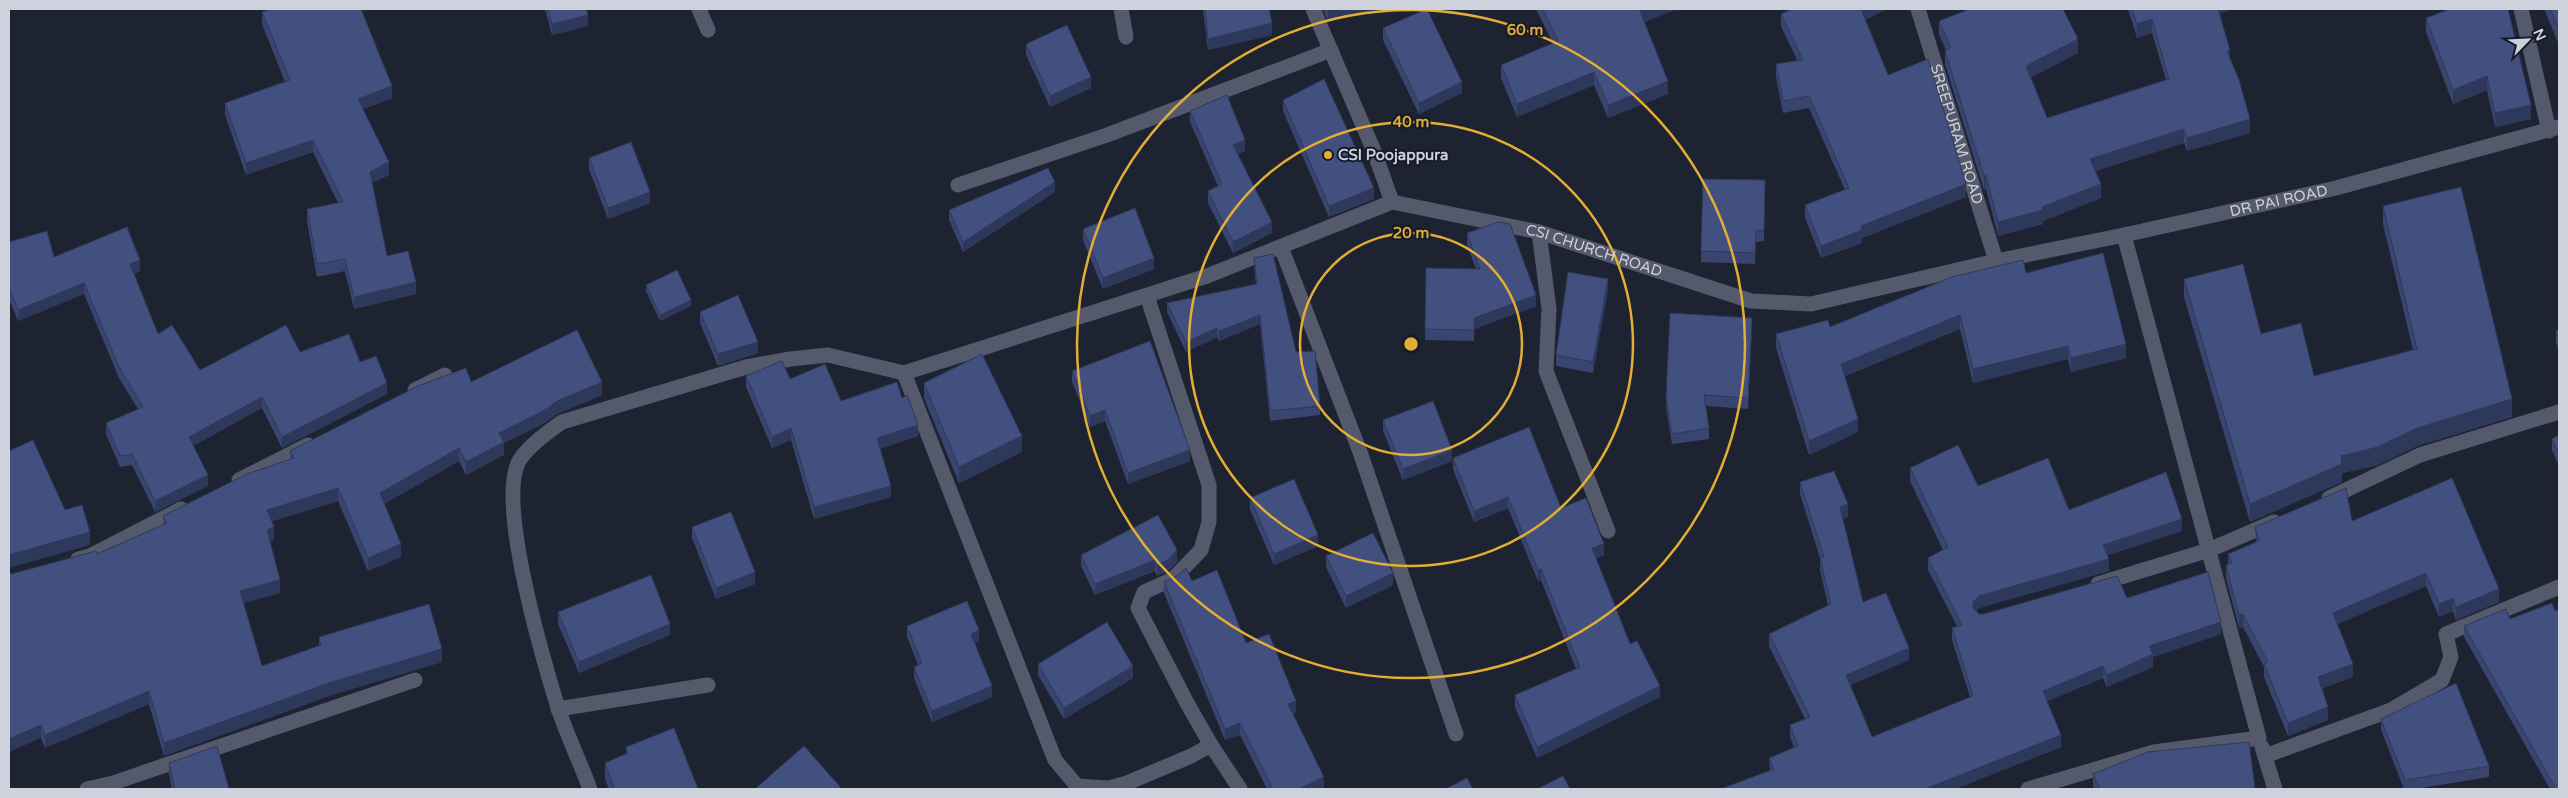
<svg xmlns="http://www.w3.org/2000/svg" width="2568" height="798" font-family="'Varela Round',sans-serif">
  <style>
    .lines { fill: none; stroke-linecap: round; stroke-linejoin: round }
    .minor { stroke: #545a6b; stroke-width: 15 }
    .wall { fill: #39456e }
    .shaded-wall { fill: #2e385a }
    .building { fill: #425080; stroke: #2e385a }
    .ring { fill: none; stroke: #e4ae35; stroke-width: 2.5 }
    .poi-dot { fill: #e4ae35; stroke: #151a28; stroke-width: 2 }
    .labels { text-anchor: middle; stroke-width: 4; stroke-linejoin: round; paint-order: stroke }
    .street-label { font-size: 15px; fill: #ced2dc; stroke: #151a28 }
    .poi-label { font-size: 15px; font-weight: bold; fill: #ced2dc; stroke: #151a28; text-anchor: start }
    .centre { fill: #e4ae35; stroke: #151a28; stroke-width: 2.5 }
    .ring-label { font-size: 15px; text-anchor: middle; font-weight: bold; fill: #e4ae35; stroke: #151a28; stroke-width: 4; stroke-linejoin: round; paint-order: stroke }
  </style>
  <rect width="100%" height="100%" fill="#1e2332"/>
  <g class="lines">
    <g class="minor">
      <polyline points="699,9 708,30"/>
      <polyline points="1121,9 1126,37"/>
      <polyline points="1313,9 1374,151 1392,202"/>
      <path id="s1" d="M1918,9l78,252"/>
      <polyline points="2521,9 2549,131"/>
      <polyline points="958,185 1107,135 1331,50"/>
      <path id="s2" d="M1392,202l147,30 212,69 60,3 185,-43 128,-26 212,-47 223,-61"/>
      <polyline points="1539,232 1549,309 1546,371 1608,531"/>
      <polyline points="1281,247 1360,452 1456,734"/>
      <polyline points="1147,296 1209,485 1209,522 1201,550 1173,579 1144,592 1138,608 1187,703 1211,745"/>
      <polyline points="904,373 1055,760 1077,786 1109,788 1127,783 1191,756 1211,745 1240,789"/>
      <polyline points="415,390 445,375"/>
      <polyline points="239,480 308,445"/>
      <polyline points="2329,498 2420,455 2559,412"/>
      <polyline points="78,559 90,556 181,509"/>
      <polyline points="2098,584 2209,550 2274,522"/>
      <polyline points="558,709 708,685"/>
      <polyline points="2262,747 2275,789"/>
      <polyline points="2265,756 2391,710 2442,680 2451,657 2446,634 2559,587"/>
      <polyline points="87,789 113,783 415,680"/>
      <path d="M590,789c-10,-27 -23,-54 -32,-81 -15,-49 -60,-201 -40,-245 7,-15 31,-32 44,-41l184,-55 44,-8 38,-4 76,18 303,-97 185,-74"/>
      <polyline points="2028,789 2154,752 2259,738 2124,235"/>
    </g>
  </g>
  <g class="wall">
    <polygon points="545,9 586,9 588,26 552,35"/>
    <polygon points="1203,9 1269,9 1272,35 1208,50"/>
    <polygon points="1323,9 1378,9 1328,21"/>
    <polygon points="1536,9 1677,9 1644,22 1668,94 1608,118 1594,85 1517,117 1501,78 1501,65 1553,43"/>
    <polygon points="1885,9 1885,10 1865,20 1888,75 1966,197 1862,238 1862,243 1821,258 1805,218 1805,205 1845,190 1809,108 1783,113 1776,77 1776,64 1797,60 1781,26 1781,14"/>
    <polygon points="2128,9 2233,9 2220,13 2230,60 2250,133 2187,151 2184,143 2095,171 2101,198 2043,221 2043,224 1998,236 1986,189 1984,190 1945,64 1945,51 1946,50 1939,35 1939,21 2078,53 2031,77 2047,118 2166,80 2152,33 2137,38"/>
    <polygon points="2544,9 2559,9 2559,45"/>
    <polygon points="262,12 392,98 363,109 389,175 372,183 387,256 416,294 354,309 345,271 317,277 307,222 307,209 338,203 313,152 246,175 225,115 225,103 285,82 262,24"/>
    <polygon points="2426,18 2531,119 2495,127 2487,90 2453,104 2426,32"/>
    <polygon points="1383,28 1462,93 1419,114 1383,40"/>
    <polygon points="1026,44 1091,88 1050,107 1026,55"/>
    <polygon points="1283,100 1374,199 1329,217 1283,111"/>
    <polygon points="1190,111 1245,151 1238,154 1272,233 1233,253 1208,203 1208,191 1218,186 1190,122"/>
    <polygon points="589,158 650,203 608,219 589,169"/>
    <polygon points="1765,180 1764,241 1756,242 1755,264 1701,262 1701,251"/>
    <polygon points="1055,192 963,252 949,220 949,210"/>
    <polygon points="2383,206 2512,417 2417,446 2378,465 2342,473 2342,482 2250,522 2184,297 2184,279 2261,334 2314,376 2413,350 2383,224"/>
    <polygon points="1083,229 1154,269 1103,289 1083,240"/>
    <polygon points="1467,233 1536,306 1474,329 1474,341 1425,340 1426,268 1476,269 1467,245"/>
    <polygon points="9,242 54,257 140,271 134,274 158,334 200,370 300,352 360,362 387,394 282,448 262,408 193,446 208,486 155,512 132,465 120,467 106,434 106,423 138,409 119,378 84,294 18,321 9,299"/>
    <polygon points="1254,258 1320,406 1320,415 1270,421 1260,324 1219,341 1217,337 1186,352 1167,312 1167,303 1256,284 1254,267"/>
    <polygon points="2026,273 2126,358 2071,372 2068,359 1973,383 1960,329 1845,376 1858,432 1809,455 1776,348 1776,334 1830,327"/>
    <polygon points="646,285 691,306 660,321 646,291"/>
    <polygon points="1608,290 1593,373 1556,366 1556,355"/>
    <polygon points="700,312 758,353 718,366 700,323"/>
    <polygon points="1752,328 1748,409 1706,406 1709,428 1709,439 1672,444 1666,406 1666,396"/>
    <polygon points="2559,330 2559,349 2556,343 2556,331"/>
    <polygon points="1072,371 1190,461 1128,484 1105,421 1090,427 1072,382"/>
    <polygon points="746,376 790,379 841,401 902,398 918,436 880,449 891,497 814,519 791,440 772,448 746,387"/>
    <polygon points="471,382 602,395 557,414 543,424 504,443 504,455 466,475 459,461 384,504 401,557 368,571 338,501 272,521 274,540 270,542 280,593 243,603 262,666 319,646 319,637 442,662 332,695 164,756 149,704 45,748 41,738 11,574 97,554 163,525 163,516 290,460 290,451"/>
    <polygon points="924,383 1022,452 959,483 924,398"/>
    <polygon points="1383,420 1452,461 1403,480 1383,431"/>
    <polygon points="2559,435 2559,466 2552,450 2552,439"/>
    <polygon points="1453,458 1561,508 1604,555 1596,558 1630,644 1660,697 1537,758 1515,707 1515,695 1576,669 1541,580 1538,581 1508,508 1474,522 1453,469"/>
    <polygon points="1910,468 2069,510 2182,531 2107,555 2109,571 1979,608 1976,611 1979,614 1984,614 2127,598 2221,634 2153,657 2153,667 2107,687 2103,678 2047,701 2061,747 1955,789 1721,789 1770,771 1769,758 1794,747 1790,737 1790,725 1805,719 1769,646 1769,634 1828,605 1820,570 1820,558 1800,494 1800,482 1848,517 1843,518 1863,602 1909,660 1850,685 1872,737 1970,697 1952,640 1952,628 1957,626 1928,570 1928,558 1943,550 1910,481"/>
    <polygon points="1250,498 1318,546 1274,565 1250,509"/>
    <polygon points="2352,521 2499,602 2456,620 2453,611 2439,617 2426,586 2337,624 2353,677 2322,688 2328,720 2288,736 2264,677 2264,667 2243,627 2239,628 2226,578 2226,565 2228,564 2228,554 2256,542 2255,527"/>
    <polygon points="692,527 755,584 716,599 692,538"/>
    <polygon points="1081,555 1177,562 1168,571 1157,576 1155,571 1095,595 1081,566"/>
    <polygon points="1326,556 1393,585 1346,608 1326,567"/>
    <polygon points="1192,581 1246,643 1296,712 1293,714 1324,788 1322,789 1267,789 1240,735 1225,740 1164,593 1164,582"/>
    <polygon points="558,612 670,635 579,673 558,624"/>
    <polygon points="2510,619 2559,789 2550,789 2464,637 2464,626"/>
    <polygon points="907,626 979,642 975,643 992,697 932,722 914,678 914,667 918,665 907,637"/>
    <polygon points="1038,664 1133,678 1064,719 1038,675"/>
    <polygon points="2381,719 2489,766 2489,777 2415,789 2404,789 2381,730"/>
    <polygon points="2249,742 2255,789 2094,789 2093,787 2093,774"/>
    <polygon points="626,747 698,789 609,789 605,779 605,763 626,754"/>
    <polygon points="169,763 229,789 172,789 169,774"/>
  </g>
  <g class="shaded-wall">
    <polygon points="1328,9 1378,9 1328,21"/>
    <polygon points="1645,9 1677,9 1640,24 1640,11"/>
    <polygon points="1861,9 1885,9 1885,10 1861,22"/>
    <polygon points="2216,9 2233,9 2216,14"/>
    <polygon points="588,15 588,26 552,35 552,24"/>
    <polygon points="2152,19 2152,33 2137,38 2137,24"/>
    <polygon points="1272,23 1272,35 1208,50 1208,39"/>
    <polygon points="2078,39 2078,53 2026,80 2026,66"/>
    <polygon points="2230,50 2230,63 2227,51"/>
    <polygon points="1594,72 1594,85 1517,117 1517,104"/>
    <polygon points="2487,76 2487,90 2453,104 2453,90"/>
    <polygon points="1091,77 1091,88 1050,107 1050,96"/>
    <polygon points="1668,81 1668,94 1608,118 1608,105"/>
    <polygon points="1462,82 1462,93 1419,114 1419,103"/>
    <polygon points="392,86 392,98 358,111 358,99"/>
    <polygon points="2531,105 2531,119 2495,127 2495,113"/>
    <polygon points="2250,119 2250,133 2187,151 2187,138"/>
    <polygon points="2184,129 2184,143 2090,173 2090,159"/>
    <polygon points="313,140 313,152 246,175 246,163"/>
    <polygon points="1245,140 1245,151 1233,156 1233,145"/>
    <polygon points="389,162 389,175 370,184 370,172"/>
    <polygon points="1986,175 1986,189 1984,190 1984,176"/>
    <polygon points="1055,182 1055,192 963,252 963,242"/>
    <polygon points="1966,184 1966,197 1862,238 1862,243 1821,258 1821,246 1861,226"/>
    <polygon points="2101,184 2101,198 2043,221 2043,224 1998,236 1998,222 2042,207"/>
    <polygon points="1374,188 1374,199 1329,217 1329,206"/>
    <polygon points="650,192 650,203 608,219 608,208"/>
    <polygon points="1272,222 1272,233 1233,253 1233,242"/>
    <polygon points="1154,258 1154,269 1103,289 1103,278"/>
    <polygon points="140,260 140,271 130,275 130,264"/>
    <polygon points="1608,279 1608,290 1593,373 1593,362"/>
    <polygon points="416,282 416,294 354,309 354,297"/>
    <polygon points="84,283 84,294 18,321 18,310"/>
    <polygon points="1536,295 1536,306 1474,329 1474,341 1474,318"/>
    <polygon points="691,300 691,306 660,321 660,315"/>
    <polygon points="1260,315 1260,324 1219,341 1219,331"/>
    <polygon points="1960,315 1960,329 1841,377 1841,364"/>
    <polygon points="1752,318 1752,328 1748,409 1748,398"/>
    <polygon points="1217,328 1217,337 1186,352 1186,342"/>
    <polygon points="758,342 758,353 718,366 718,354"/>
    <polygon points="2126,344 2126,358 2071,372 2071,358"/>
    <polygon points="2068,346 2068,359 1973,383 1973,369"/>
    <polygon points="602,382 602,395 557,414 543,424 504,443 504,455 466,475 466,462 499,433 557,401"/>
    <polygon points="387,383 387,394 282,448 282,437"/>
    <polygon points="262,397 262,408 189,448 189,437"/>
    <polygon points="2512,399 2512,417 2417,446 2378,465 2342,473 2342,482 2250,522 2250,504 2341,456 2417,428"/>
    <polygon points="1105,410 1105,421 1090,427 1090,416"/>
    <polygon points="1858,419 1858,432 1809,455 1809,441"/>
    <polygon points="918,425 918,436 877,450 877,438"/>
    <polygon points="791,428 791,440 772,448 772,437"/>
    <polygon points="1022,436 1022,452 959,483 959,467"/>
    <polygon points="459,448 459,461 380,506 380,493"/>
    <polygon points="1190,450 1190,461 1128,484 1128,473"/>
    <polygon points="1452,450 1452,461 1403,480 1403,469"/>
    <polygon points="208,475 208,486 155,512 155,501"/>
    <polygon points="891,486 891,497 814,519 814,507"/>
    <polygon points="338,488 338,501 267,523 267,510"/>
    <polygon points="1508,497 1508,508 1474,522 1474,511"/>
    <polygon points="1848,504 1848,517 1840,519 1840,507"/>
    <polygon points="2182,519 2182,531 2103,557 2103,545"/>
    <polygon points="274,527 274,540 267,543 267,530"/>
    <polygon points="90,532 90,545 9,568 9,555"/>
    <polygon points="1318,535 1318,546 1274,565 1274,554"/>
    <polygon points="401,544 401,557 368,571 368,558"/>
    <polygon points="1604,544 1604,555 1592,560 1592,548"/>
    <polygon points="1177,550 1177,562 1168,571 1157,576 1157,565"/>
    <polygon points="2109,559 2109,571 1979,608 1973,614 1973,602 1979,596"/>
    <polygon points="1155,560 1155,571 1095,595 1095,584"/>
    <polygon points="1541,569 1541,580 1538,581 1538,570"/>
    <polygon points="755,572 755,584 716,599 716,588"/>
    <polygon points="1393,573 1393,585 1346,608 1346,596"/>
    <polygon points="2426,573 2426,586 2333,626 2333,613"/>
    <polygon points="280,580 280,593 240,604 240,591"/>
    <polygon points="2499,589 2499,602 2456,620 2456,607"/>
    <polygon points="2453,598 2453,611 2439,617 2439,604"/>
    <polygon points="2243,614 2243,627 2239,628 2239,615"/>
    <polygon points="2221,622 2221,634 2153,657 2153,667 2107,687 2107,675 2149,646"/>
    <polygon points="670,624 670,635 579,673 579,662"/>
    <polygon points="979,630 979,642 971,645 971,634"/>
    <polygon points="1909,648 1909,660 1846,687 1846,675"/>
    <polygon points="442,649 442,662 332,695 164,756 164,743 332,682"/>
    <polygon points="2353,664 2353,677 2318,690 2318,677"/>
    <polygon points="1133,666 1133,678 1064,719 1064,708"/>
    <polygon points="2103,666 2103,678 2043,703 2043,691"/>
    <polygon points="992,686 992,697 932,722 932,711"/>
    <polygon points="1660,686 1660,697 1537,758 1537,747"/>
    <polygon points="149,691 149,704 45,748 45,735"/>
    <polygon points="1296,701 1296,712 1288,715 1288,704"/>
    <polygon points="2328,707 2328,720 2288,736 2288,723"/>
    <polygon points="1240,723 1240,735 1225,740 1225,729"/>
    <polygon points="41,725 41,738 9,752 9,739"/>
    <polygon points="2061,735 2061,747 1955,789 1925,789"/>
    <polygon points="1324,777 1324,788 1322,789 1299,789"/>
  </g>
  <g class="building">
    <polygon points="270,9 361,9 392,86 358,99 389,162 370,172 387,256 408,251 416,282 354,297 345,259 317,264 307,209 343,202 313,140 246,163 225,103 290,80 262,12"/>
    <polygon points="548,9 586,9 588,15 552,24"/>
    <polygon points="1205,9 1269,9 1272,23 1208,39"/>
    <polygon points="1427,9 1462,82 1419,103 1383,28"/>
    <polygon points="1543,9 1645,9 1640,11 1668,81 1608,105 1594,72 1517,104 1501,65 1558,41"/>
    <polygon points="1792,9 1861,9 1888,75 1928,59 1966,184 1861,226 1862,230 1821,246 1805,205 1849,188 1809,96 1783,101 1776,64 1803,60 1781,14"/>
    <polygon points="1970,9 2063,9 2078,39 2026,66 2047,118 2169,79 2152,19 2137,24 2132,9 2218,9 2230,50 2227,51 2239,80 2250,119 2187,138 2184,129 2090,159 2101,184 2042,207 2043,210 1998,222 1986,175 1984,176 1945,51 1951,48 1939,21"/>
    <polygon points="2450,9 2508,9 2531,105 2495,113 2487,76 2453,90 2426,18"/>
    <polygon points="2550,9 2559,9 2559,29"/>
    <polygon points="1067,25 1091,77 1050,96 1026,44"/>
    <polygon points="1324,79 1374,188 1329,206 1283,100"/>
    <polygon points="1227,95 1245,140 1233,145 1272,222 1233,242 1208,191 1222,184 1190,111"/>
    <polygon points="631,142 650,192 608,208 589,158"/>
    <polygon points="1048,168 1055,182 963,242 949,210"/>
    <polygon points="1703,179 1765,180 1764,230 1756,231 1755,253 1701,251"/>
    <polygon points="2461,187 2512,399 2417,428 2378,447 2341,456 2342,464 2250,504 2184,279 2243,264 2261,334 2301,323 2314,376 2417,349 2383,206"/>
    <polygon points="1135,208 1154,258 1103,278 1083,229"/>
    <polygon points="1498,222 1510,224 1536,295 1474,318 1474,330 1425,329 1426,268 1480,269 1467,233"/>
    <polygon points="127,227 140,260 130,264 158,334 172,325 200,370 286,325 300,352 349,334 360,362 376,356 387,383 282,437 262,397 189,437 208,475 155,501 132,454 120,456 106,423 143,407 119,367 84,283 18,310 9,288 9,242 47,231 54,257"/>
    <polygon points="2103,253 2126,344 2071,358 2068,346 1973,369 1960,315 1841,364 1858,419 1809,441 1776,334 1828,320 1830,327 1952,277 2023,260 2026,273"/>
    <polygon points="1273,254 1296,352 1315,351 1320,406 1270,411 1260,315 1219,331 1217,328 1186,342 1167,303 1257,284 1254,258"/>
    <polygon points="677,270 691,300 660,315 646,285"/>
    <polygon points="1568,272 1608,279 1593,362 1556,355"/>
    <polygon points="738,295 758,342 718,354 700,312"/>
    <polygon points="1670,313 1752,318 1748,398 1704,395 1709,428 1672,434 1666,396"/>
    <polygon points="577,330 602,382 557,401 543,411 499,433 504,442 466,462 459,448 380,493 401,544 368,558 338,488 267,510 274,527 267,530 280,580 240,591 262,666 321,645 319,637 429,604 442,649 332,682 164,743 149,691 45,735 41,725 9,739 9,574 11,574 96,551 97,554 167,523 163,516 247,474 294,458 290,451 418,386 466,368 471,382"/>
    <polygon points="2559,330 2559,338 2556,331"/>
    <polygon points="1150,341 1190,450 1128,473 1105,410 1090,416 1072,371"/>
    <polygon points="982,354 1022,436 959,467 924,383"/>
    <polygon points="782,361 790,379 825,364 841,401 897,382 902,398 907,395 918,425 877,438 891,486 814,507 791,428 772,437 746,376"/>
    <polygon points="1433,401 1452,450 1403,469 1383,420"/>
    <polygon points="1529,427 1561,508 1586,498 1604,544 1592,548 1630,644 1637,641 1660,686 1537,747 1515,695 1580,667 1541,569 1538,570 1508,497 1474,511 1453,458"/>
    <polygon points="2559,435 2559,454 2552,439"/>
    <polygon points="33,440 65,510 82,505 90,532 9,555 9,451"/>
    <polygon points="1958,445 1978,486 2048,458 2069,510 2166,472 2182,519 2103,545 2109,559 1979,596 1973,602 1973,608 1979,614 1984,614 2117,576 2127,598 2208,572 2221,622 2149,646 2153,654 2107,675 2103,666 2043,691 2061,735 1925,789 1721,789 1774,769 1769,758 1798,746 1790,725 1810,717 1769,634 1831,604 1820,558 1824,557 1800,482 1834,471 1848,504 1840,507 1863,602 1886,593 1909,648 1846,675 1872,737 1973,696 1952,628 1962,625 1928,558 1948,547 1910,468"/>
    <polygon points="2452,478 2499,589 2456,607 2453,598 2439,604 2426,573 2333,613 2353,664 2318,677 2328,707 2288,723 2264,664 2268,662 2243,614 2239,615 2226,565 2232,563 2228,554 2259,541 2255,527 2346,488 2352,521"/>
    <polygon points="1294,479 1318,535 1274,554 1250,498"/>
    <polygon points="731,512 755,572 716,588 692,527"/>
    <polygon points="1158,515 1177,550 1168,560 1157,565 1155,560 1095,584 1081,555"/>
    <polygon points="1373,533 1393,573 1346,596 1326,556"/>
    <polygon points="1186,568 1192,581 1217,570 1246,643 1269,634 1296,701 1288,704 1324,777 1299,789 1273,789 1240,723 1225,729 1164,582 1177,576"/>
    <polygon points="651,575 670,624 579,662 558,612"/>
    <polygon points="967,601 979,630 971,634 992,686 932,711 914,667 922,663 907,626"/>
    <polygon points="2552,603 2555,611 2559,609 2559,789 2556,789 2464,626 2506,609 2510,619"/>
    <polygon points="1107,622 1133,666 1064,708 1038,664"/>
    <polygon points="2456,683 2489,766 2405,780 2381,719"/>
    <polygon points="674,728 698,789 615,789 605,763 628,753 626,747"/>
    <polygon points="2249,742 2255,788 2244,789 2100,789 2093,774 2148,752"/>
    <polygon points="217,746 229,789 175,789 169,763"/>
    <polygon points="804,746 842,789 755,789"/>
    <polygon points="1563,776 1570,789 1537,789"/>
    <polygon points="1467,778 1473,789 1445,789"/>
  </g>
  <g class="ring">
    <circle cx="1411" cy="344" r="111"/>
    <circle cx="1411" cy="344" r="222"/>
    <circle cx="1411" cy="344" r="334"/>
  </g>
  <circle class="poi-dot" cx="1328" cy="155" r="5"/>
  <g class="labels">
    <g class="street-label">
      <text dy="5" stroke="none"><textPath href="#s1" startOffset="131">SREEPURAM ROAD</textPath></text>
      <text dy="5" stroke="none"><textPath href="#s2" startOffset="912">DR PAI ROAD</textPath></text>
      <text dy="5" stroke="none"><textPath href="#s2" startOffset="208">CSI CHURCH ROAD</textPath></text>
    </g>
    <g class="poi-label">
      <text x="1338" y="160">CSI Poojappura</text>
    </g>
  </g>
  <circle cx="1411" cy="344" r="8" class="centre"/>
  <g class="ring-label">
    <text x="1525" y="35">60 m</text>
    <text x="1411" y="127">40 m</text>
    <text x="1411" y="238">20 m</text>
  </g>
  <rect width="2568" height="798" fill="none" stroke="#ced2dc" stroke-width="20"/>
  <g transform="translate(2528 40) rotate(66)" stroke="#151a28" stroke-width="4" paint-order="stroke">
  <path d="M0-4L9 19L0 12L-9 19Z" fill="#ced2dc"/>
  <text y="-8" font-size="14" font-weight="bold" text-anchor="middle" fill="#ced2dc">N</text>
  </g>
</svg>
